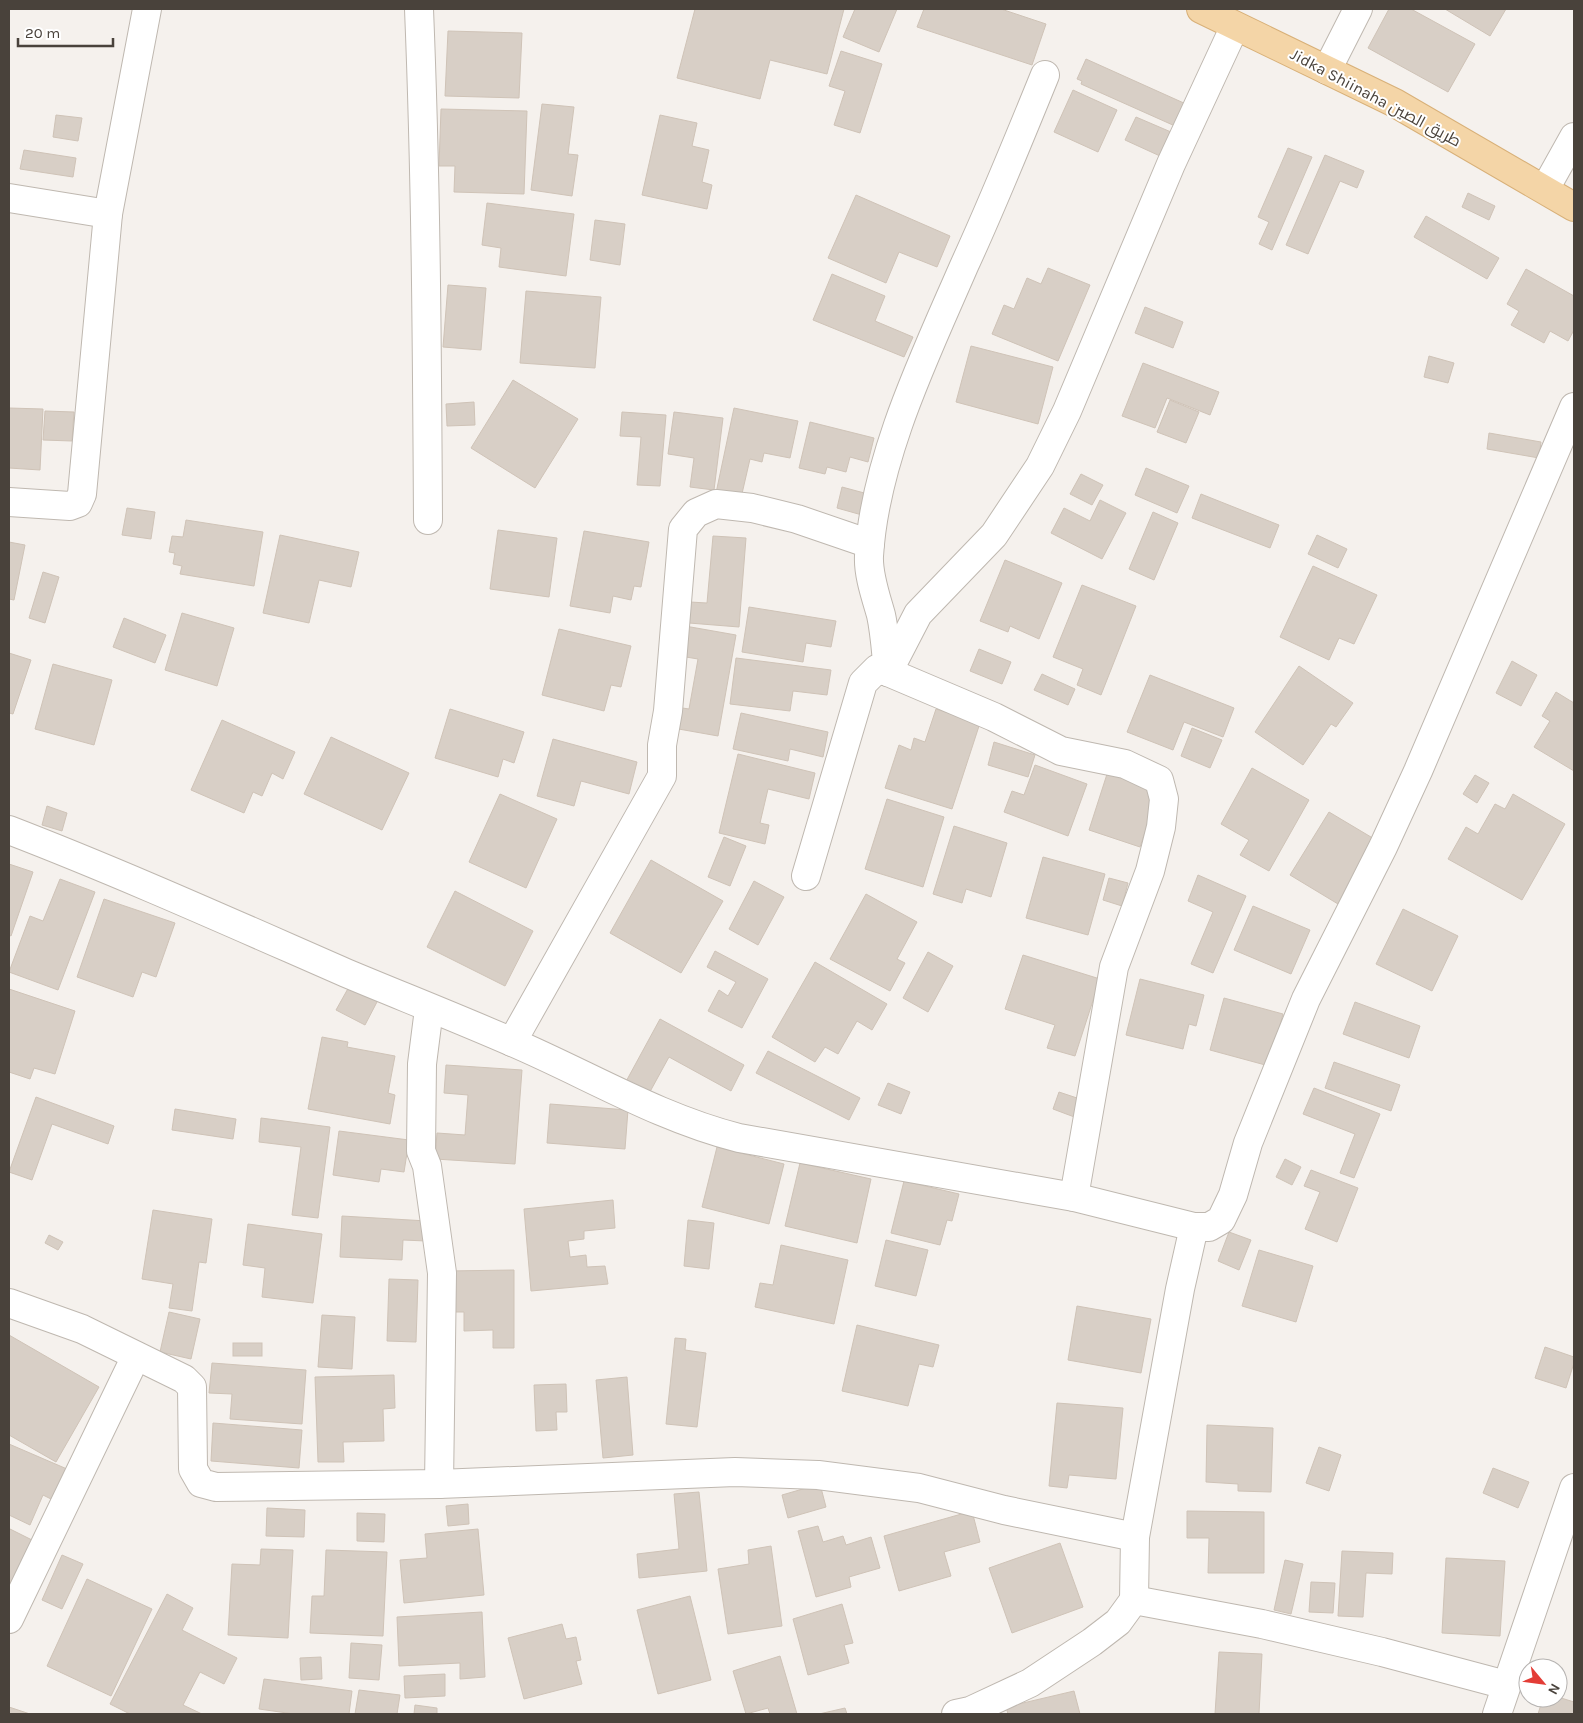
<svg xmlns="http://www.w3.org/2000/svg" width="1583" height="1723" font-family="Karla,Cairo,sans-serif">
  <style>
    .building { fill: #d8cfc6; stroke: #cfc3b7 }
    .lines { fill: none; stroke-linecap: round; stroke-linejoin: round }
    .minor-casing { stroke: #bfb8b0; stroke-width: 30 }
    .primary-casing { stroke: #d8b078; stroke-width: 30 }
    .minor { stroke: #fff; stroke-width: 28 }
    .primary { stroke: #f4d5a7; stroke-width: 28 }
    .labels { text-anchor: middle; stroke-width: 4; stroke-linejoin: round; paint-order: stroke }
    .street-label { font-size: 16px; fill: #49423b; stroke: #fff }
  </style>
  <rect width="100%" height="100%" fill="#f5f1ed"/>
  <g class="building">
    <polygon points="695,9 844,9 827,74 770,60 760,99 677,78"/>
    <polygon points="855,9 897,9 879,52 843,37"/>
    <polygon points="924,9 1001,9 1046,24 1032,65 917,27"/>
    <polygon points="1389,9 1411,9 1475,44 1448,92 1368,48"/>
    <polygon points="1445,9 1506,9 1490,36"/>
    <polygon points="448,31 522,33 519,98 445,96"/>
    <polygon points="841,51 882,64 860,133 834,125 845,91 829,86"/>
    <polygon points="1086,59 1186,104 1175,126 1081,84 1082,81 1077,79"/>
    <polygon points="1073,90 1117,110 1098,152 1054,132"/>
    <polygon points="542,104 574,107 568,154 578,155 572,196 531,190"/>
    <polygon points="441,109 527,111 524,194 454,192 455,166 439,166"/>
    <polygon points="56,115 82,118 78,141 53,137"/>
    <polygon points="660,115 697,123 692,146 709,150 702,182 712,185 707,209 642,195"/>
    <polygon points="1136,117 1171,132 1160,156 1125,140"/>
    <polygon points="1288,148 1312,157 1272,250 1259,244 1269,222 1258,217"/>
    <polygon points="24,150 76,158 73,177 20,169"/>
    <polygon points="1325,155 1364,171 1357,188 1340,181 1308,254 1286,245"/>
    <polygon points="1468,193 1495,206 1489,220 1462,207"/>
    <polygon points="856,195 950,236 937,267 899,252 886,283 828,258"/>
    <polygon points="487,203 574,214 566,276 499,267 501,248 482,245"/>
    <polygon points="1426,216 1499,258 1487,279 1414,237"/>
    <polygon points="595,220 625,224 620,265 590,260"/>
    <polygon points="1048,268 1090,285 1058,361 992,334 1004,305 1014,309 1027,278 1041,284"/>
    <polygon points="1526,269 1574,296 1574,330 1568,341 1550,331 1544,343 1511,325 1519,311 1507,304"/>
    <polygon points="832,274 885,296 875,321 913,337 904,357 813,320"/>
    <polygon points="448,285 486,288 481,350 443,347"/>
    <polygon points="526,291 601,297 595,368 520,363"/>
    <polygon points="1145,307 1183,322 1173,348 1135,333"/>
    <polygon points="971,346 1053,367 1038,424 956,402"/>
    <polygon points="1429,356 1454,363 1448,383 1424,377"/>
    <polygon points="1143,363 1219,392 1210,415 1167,398 1155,428 1122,416"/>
    <polygon points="513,380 578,419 535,488 471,448"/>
    <polygon points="1170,400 1199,412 1186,443 1157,432"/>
    <polygon points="474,402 475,425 447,426 446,404"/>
    <polygon points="9,408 43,409 40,470 9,468"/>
    <polygon points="734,408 798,421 790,458 764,453 762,462 750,459 741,498 716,493"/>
    <polygon points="45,411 74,412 72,441 43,440"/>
    <polygon points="622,412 666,415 660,486 637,485 641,437 620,436"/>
    <polygon points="674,412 723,418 714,490 690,487 694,458 668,454"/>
    <polygon points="810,422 874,438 868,462 850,457 846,472 827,467 825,474 799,468"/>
    <polygon points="1489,433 1541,442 1539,458 1487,449"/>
    <polygon points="1146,468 1189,486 1177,513 1135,495"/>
    <polygon points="1081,474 1103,485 1092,505 1070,494"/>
    <polygon points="842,487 868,494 862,515 837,508"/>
    <polygon points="1201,494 1279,525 1270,548 1192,518"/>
    <polygon points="1100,500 1126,513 1102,559 1051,533 1064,508 1090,521"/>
    <polygon points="127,508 155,512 151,539 122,535"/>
    <polygon points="1153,512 1178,523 1154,580 1129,569"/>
    <polygon points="186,520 263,532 254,586 180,574 182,566 173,564 175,553 169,552 172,536 183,537"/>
    <polygon points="498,530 557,538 549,597 490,589"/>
    <polygon points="584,531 649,542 641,587 634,586 631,600 613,596 610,613 570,606"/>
    <polygon points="280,535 359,552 351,587 319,580 309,623 263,613"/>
    <polygon points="1317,535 1347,549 1338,568 1308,554"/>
    <polygon points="713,536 746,538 739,627 689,623 690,602 707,603"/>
    <polygon points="9,542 25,545 14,600 9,599"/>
    <polygon points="1005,560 1062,583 1039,639 1010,626 1008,632 980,621"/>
    <polygon points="1313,566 1377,595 1354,644 1339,638 1329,660 1280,637"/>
    <polygon points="43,572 59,577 45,623 29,618"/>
    <polygon points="1082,585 1136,606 1101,695 1077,685 1083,669 1053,657"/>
    <polygon points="749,607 836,621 831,647 806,643 803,662 742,652"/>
    <polygon points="182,613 234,628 217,686 165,670"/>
    <polygon points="124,618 166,635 155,663 113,647"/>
    <polygon points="685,626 736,635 718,736 673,728 676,707 689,709 698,659 680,656"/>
    <polygon points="559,629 631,646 621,687 611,685 604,711 542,695"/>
    <polygon points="979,649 1011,662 1002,684 970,671"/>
    <polygon points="9,653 31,660 13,714 9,713"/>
    <polygon points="736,658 831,670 827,695 793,691 790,711 730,704"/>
    <polygon points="1512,661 1537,675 1521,706 1496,693"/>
    <polygon points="53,664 112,680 94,745 35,729"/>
    <polygon points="1299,666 1353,703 1336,727 1331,724 1303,765 1255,732"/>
    <polygon points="1042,674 1075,689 1068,705 1034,690"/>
    <polygon points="1150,675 1234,708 1223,737 1184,722 1173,750 1127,732"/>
    <polygon points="1556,692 1574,703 1574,771 1534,747 1550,721 1542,716"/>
    <polygon points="450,709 524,732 514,763 503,759 498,777 435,758"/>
    <polygon points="936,709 980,723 952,809 885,788 899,745 911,750 914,738 925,742"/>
    <polygon points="741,713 828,732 823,757 790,749 788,761 733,749"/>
    <polygon points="222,720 295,752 283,779 272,773 262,796 253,792 244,813 191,790"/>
    <polygon points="1192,728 1222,740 1210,768 1181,756"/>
    <polygon points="331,737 409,773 382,830 304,794"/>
    <polygon points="553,739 637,762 629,794 581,781 574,806 537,796"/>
    <polygon points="994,742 1035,755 1028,777 988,765"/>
    <polygon points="738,754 815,773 809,799 768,789 760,823 769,825 765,844 719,833"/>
    <polygon points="1035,765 1087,784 1068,836 1004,812 1012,791 1024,795"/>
    <polygon points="1252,768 1309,800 1269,871 1240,855 1249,840 1221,824"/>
    <polygon points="1108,771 1160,788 1140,847 1089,830"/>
    <polygon points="1475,775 1489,783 1477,803 1463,794"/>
    <polygon points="500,794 557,819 526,888 469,862"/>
    <polygon points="1513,794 1565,824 1522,900 1448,859 1466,827 1478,834 1495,804 1505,809"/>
    <polygon points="887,799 944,817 923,887 865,869"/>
    <polygon points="47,806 67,813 62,831 42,825"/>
    <polygon points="1329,812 1381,843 1343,907 1290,875"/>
    <polygon points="954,826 1007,843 991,897 966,889 962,903 933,894"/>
    <polygon points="724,837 746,846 730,886 708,877"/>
    <polygon points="1043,857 1105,874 1088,935 1026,918"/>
    <polygon points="651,860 723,901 681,973 610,933"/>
    <polygon points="9,864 33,872 11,936 9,935"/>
    <polygon points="1198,875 1246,896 1213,973 1191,964 1213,912 1188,901"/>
    <polygon points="1109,878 1128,883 1122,906 1103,900"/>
    <polygon points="60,879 95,892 58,990 9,972 30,916 43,921"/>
    <polygon points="754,881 784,897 758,945 729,929"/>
    <polygon points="455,891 533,931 505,986 427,947"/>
    <polygon points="866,894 917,922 897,959 905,963 890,991 830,959"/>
    <polygon points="104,899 175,923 156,977 142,972 133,997 77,977"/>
    <polygon points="1253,906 1310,930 1291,974 1234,950"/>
    <polygon points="1403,909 1458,936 1432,991 1376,964"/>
    <polygon points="715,951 768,979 742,1028 708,1011 719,990 728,996 736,982 707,967"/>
    <polygon points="928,952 953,966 928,1012 903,998"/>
    <polygon points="1023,955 1100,979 1075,1056 1047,1048 1055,1025 1005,1009"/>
    <polygon points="815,962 887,1004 872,1030 857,1021 838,1054 825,1047 815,1062 772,1037"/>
    <polygon points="1140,979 1204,995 1196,1026 1189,1024 1183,1049 1126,1035"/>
    <polygon points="350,985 378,1000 365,1025 336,1010"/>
    <polygon points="9,989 75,1011 55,1074 34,1068 30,1079 9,1072"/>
    <polygon points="1224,998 1283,1014 1269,1066 1210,1050"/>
    <polygon points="1355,1002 1420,1026 1409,1058 1343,1034"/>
    <polygon points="660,1019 744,1065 731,1091 669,1057 646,1099 623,1087"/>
    <polygon points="322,1037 348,1042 347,1047 395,1056 388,1093 395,1095 390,1124 308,1109"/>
    <polygon points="768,1051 860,1098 849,1120 756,1073"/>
    <polygon points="1334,1062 1400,1085 1391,1111 1325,1088"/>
    <polygon points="446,1065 522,1070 515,1164 435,1159 437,1133 465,1135 468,1095 444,1093"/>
    <polygon points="888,1083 910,1092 901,1114 878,1105"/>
    <polygon points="1314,1088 1380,1114 1354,1178 1340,1173 1355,1134 1303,1114"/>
    <polygon points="1059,1092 1083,1100 1077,1118 1053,1109"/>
    <polygon points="36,1097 114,1126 108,1144 52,1124 32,1180 9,1172"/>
    <polygon points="550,1104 628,1110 625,1149 547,1143"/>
    <polygon points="175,1109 236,1119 233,1139 172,1130"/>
    <polygon points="261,1118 330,1127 318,1218 292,1215 301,1147 259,1142"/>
    <polygon points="339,1131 409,1140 404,1172 381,1169 379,1182 333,1175"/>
    <polygon points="717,1147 784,1164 769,1224 702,1207"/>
    <polygon points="1285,1159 1301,1167 1292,1185 1276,1177"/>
    <polygon points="800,1163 871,1179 857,1243 785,1226"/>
    <polygon points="1311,1170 1358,1188 1337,1242 1305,1229 1320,1192 1304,1186"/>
    <polygon points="904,1181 959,1194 952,1221 947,1220 940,1245 891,1233"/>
    <polygon points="613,1200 615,1228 584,1231 584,1239 568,1241 570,1257 586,1255 587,1267 605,1266 608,1284 531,1291 524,1209"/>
    <polygon points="153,1210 212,1219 206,1263 199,1262 192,1311 169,1308 173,1284 142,1279"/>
    <polygon points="342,1216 427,1221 426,1241 403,1240 402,1260 340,1257"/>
    <polygon points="688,1220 714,1223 709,1269 684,1266"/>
    <polygon points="248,1224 322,1234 313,1303 262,1297 265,1268 243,1265"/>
    <polygon points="1229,1232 1251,1240 1239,1270 1218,1261"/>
    <polygon points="49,1235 63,1242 58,1250 45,1243"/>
    <polygon points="886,1240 928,1250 916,1296 875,1286"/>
    <polygon points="781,1245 848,1260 834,1324 755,1307 760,1283 773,1285"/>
    <polygon points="1259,1250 1313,1266 1296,1322 1242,1306"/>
    <polygon points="514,1270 514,1348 493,1348 493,1330 464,1331 464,1312 447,1312 447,1271"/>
    <polygon points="389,1279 418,1280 416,1342 387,1341"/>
    <polygon points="1077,1306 1151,1319 1141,1373 1068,1360"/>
    <polygon points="169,1312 200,1319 191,1359 160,1352"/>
    <polygon points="322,1315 355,1317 352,1369 318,1367"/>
    <polygon points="857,1325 939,1345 933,1367 919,1364 908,1406 842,1391"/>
    <polygon points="9,1335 99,1387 56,1462 9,1435"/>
    <polygon points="675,1338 686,1339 685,1350 706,1353 697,1427 666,1424"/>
    <rect x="233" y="1343" width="29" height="13"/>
    <polygon points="1545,1347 1574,1357 1574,1363 1566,1388 1535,1378"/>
    <polygon points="212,1363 306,1370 302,1424 230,1419 232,1394 209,1393"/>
    <polygon points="394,1375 395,1408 383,1409 384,1441 343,1442 344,1462 318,1462 315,1377"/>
    <polygon points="627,1377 633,1455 603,1458 596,1380"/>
    <polygon points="566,1384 567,1412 556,1412 557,1430 536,1431 534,1385"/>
    <polygon points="1057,1403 1123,1408 1116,1479 1069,1475 1067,1488 1049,1486"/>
    <polygon points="213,1423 302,1430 299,1468 211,1461"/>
    <polygon points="1207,1425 1273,1428 1271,1492 1238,1491 1238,1484 1206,1482"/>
    <polygon points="9,1444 67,1469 53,1500 43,1495 30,1525 9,1515"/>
    <polygon points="1319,1447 1341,1455 1329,1491 1306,1483"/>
    <polygon points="1493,1468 1529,1482 1518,1508 1483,1493"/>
    <polygon points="820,1484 826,1507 788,1518 782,1495"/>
    <polygon points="699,1492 707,1571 639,1578 637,1554 679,1549 674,1494"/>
    <polygon points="468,1504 469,1524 448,1526 446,1506"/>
    <polygon points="267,1508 305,1510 304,1537 266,1536"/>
    <polygon points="972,1511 980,1542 944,1552 951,1576 899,1591 884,1536"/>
    <polygon points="1187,1511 1264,1512 1264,1573 1208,1573 1209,1538 1187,1538"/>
    <polygon points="357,1513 385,1514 384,1542 357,1541"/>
    <polygon points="818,1526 823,1542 843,1536 846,1545 871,1537 880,1568 849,1577 851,1587 816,1597 798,1531"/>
    <polygon points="10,1529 32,1540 9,1586 9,1531"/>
    <polygon points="478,1529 484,1595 404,1603 400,1560 427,1558 425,1534"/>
    <polygon points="1060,1543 1083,1607 1012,1633 989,1568"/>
    <polygon points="771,1546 782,1626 728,1634 718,1569 749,1564 748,1550"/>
    <polygon points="261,1549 293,1550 288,1638 228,1635 232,1564 260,1565"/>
    <polygon points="326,1550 387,1552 383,1636 310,1633 312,1596 324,1596"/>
    <polygon points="1342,1551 1393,1553 1392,1574 1366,1573 1363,1617 1338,1616"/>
    <polygon points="62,1555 83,1564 62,1609 42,1600"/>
    <polygon points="1446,1558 1505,1561 1500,1636 1442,1633"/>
    <polygon points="1285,1560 1303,1564 1291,1614 1274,1610"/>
    <polygon points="87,1579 152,1609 111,1696 47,1666"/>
    <polygon points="1311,1582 1335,1583 1333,1613 1309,1612"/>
    <polygon points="167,1594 193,1608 182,1630 237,1658 224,1684 200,1672 183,1705 202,1714 130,1714 110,1704"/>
    <polygon points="690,1596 711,1680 658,1694 637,1610"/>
    <polygon points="842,1604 853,1643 844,1645 849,1663 808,1675 793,1619"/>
    <polygon points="482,1612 485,1677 460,1679 460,1663 399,1666 397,1617"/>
    <polygon points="562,1624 566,1639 576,1637 581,1660 576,1661 582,1684 524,1699 508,1638"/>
    <polygon points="351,1643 382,1645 379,1680 349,1678"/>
    <polygon points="1219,1652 1262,1654 1259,1714 1215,1714"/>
    <polygon points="780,1656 797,1714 770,1714 768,1708 746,1714 733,1671"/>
    <polygon points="321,1657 322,1679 301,1680 300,1658"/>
    <polygon points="445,1674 445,1696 405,1698 404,1676"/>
    <polygon points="264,1679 352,1691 349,1714 294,1714 259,1709"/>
    <polygon points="359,1690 400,1695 397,1714 355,1714"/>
    <polygon points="1074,1691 1080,1714 1008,1714 1006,1707"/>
    <polygon points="1558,1697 1574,1702 1574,1714 1538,1714 1543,1698"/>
    <polygon points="415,1705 437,1708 437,1714 414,1714"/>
    <polygon points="9,1707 30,1714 9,1714"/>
    <polygon points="845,1708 847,1714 819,1714"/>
  </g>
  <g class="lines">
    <g class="minor-casing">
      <g id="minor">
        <path d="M419,9c7,170 8,341 9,511"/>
        <polyline points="1327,70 1358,9"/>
        <polyline points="1545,189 1574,137"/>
        <polyline points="9,198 108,214"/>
        <polyline points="9,502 70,506 78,503 82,494 108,214 147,9"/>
        <polyline points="888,672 918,614 994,535 1040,466 1067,411 1171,164 1235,26"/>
        <path d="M888,672c-2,-19 -3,-39 -7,-57 -5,-18 -13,-40 -12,-59 6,-98 56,-200 95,-290 29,-63 55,-127 81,-191"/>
        <path d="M9,830c114,44 225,94 337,143 55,23 111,45 166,69 75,32 147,76 227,96l335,59 120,30"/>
        <polyline points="806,876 863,683 877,669 888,672 994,717 1061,751 1125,764 1159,780 1164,799 1161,827 1150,871 1114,967 1074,1197"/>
        <polyline points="429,1009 422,1064 421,1151 427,1166 442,1273 439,1484"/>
        <polyline points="512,1042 662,776 662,745 668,711 683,529 696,513 716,504 752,508 797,519 870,544"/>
        <polyline points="9,1303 82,1329 184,1379 192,1387 193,1469 201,1483 216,1487 439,1484 735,1472 818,1475 919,1488 1004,1510 1135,1537"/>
        <polyline points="1134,1600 1135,1537 1180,1289 1194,1227 1209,1227 1221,1220 1233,1195 1248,1143 1306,999 1383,847 1418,771 1574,407"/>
        <polyline points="9,1619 136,1356"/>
        <polyline points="956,1714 970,1711 1030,1683 1092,1642 1118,1622 1134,1600 1262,1624 1382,1652 1506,1685"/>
        <polyline points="1497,1714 1574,1488"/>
      </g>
    </g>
    <g class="primary-casing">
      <polyline id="primary" points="1201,9 1395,103 1574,207"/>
    </g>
    <use href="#minor" class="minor"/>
    <use href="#primary" class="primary"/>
  </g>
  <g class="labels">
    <g class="street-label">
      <text transform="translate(1376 97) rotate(28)" y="6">Jidka Shiinaha طريق الصين</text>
    </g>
  </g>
  <rect width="1583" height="1723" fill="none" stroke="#49423b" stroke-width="20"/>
  <g transform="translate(1543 1683) rotate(119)"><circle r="24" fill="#ffffff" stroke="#b6b3b1"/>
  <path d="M0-4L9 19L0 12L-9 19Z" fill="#e33d36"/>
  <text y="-8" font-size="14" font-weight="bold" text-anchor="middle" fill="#49423b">N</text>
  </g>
  <path d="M18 38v8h95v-8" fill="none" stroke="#49423b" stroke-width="2.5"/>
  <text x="25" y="38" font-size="15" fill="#49423b" stroke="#ffffff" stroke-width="4" paint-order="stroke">20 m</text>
</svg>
